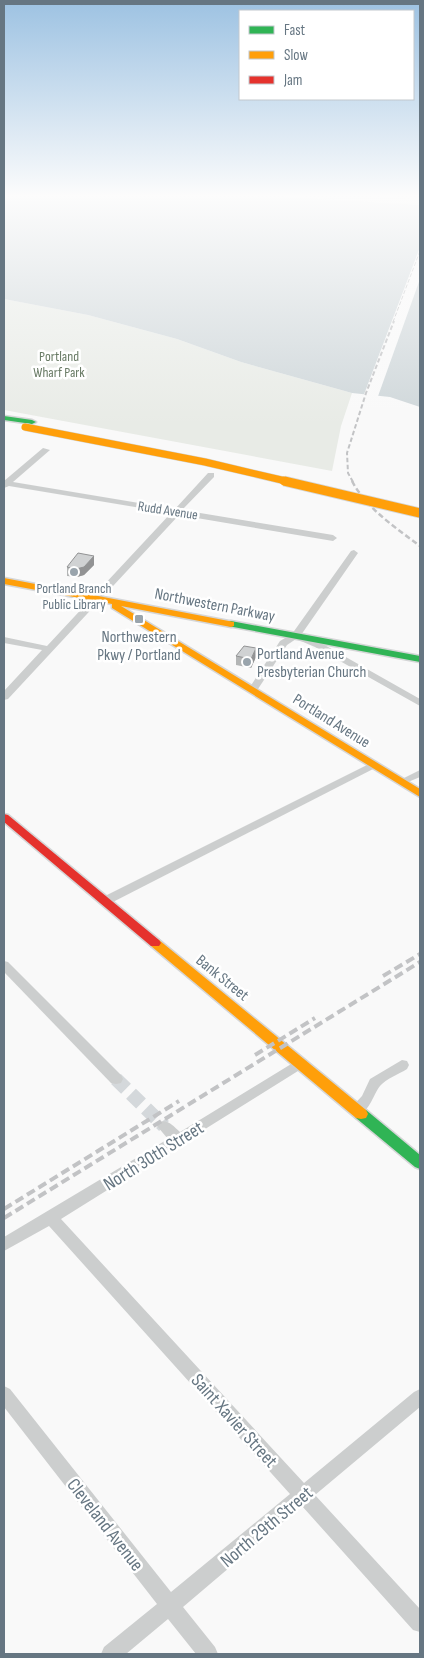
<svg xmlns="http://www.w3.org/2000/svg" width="424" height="1658" font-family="'Sofia Sans Condensed',sans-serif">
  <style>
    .green { fill: #e8ebe6 }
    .water { fill: #ced6d9 }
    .pier { fill: #f9f9f9 }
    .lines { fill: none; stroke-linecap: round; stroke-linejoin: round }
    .street-tunnel { stroke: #d4d8db; stroke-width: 14; stroke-dasharray: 14 7; stroke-linecap: butt }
    .fast-casing { stroke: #d5d6d7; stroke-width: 3 }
    .slow-casing { stroke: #d5d6d7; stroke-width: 3 }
    .jam-casing { stroke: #d5d6d7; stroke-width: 3 }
    .street { fill: #cccece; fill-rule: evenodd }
    .fast { fill: #30b455; fill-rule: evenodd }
    .slow { fill: #ff9f0a; fill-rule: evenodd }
    .jam { fill: #e5322d; fill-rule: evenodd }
    .rail-far3 { stroke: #c2c3c5; stroke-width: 1; stroke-dasharray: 4 2; stroke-linecap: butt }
    .rail-far2 { stroke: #c2c3c5; stroke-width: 2; stroke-dasharray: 4.5 2.5; stroke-linecap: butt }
    .rail-far1 { stroke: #c2c3c5; stroke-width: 2.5; stroke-dasharray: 5.5 3; stroke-linecap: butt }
    .rail { stroke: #c2c3c5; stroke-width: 4; stroke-dasharray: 9 4.5; stroke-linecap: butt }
    .slow-bridge-far1-casing { stroke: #d5d6d6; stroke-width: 8; stroke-linecap: butt }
    .slow-bridge-casing { stroke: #d5d6d6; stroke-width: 11; stroke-linecap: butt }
    .slow-bridge-far1 { stroke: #ff9f0a; stroke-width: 7 }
    .slow-bridge { stroke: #ff9f0a; stroke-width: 9 }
    .wall { fill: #b3b5b5 }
    .shaded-wall { fill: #929394 }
    .building { fill: #d0d2d3; stroke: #929394 }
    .poi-dot { fill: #99a4ac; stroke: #fff; stroke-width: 2 }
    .labels { text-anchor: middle; stroke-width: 5; stroke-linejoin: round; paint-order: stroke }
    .far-park-label { font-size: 14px; fill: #687a64; stroke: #fff }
    .far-street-label { font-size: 14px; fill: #667682; stroke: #fff }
    .far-poi-label { font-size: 14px; fill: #667682; stroke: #fff }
    .street-label { font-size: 16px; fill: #667682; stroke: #fff }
    .poi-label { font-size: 16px; fill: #667682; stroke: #fff }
    .near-street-label { font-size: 19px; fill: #667682; stroke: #fff }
  </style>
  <rect width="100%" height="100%" fill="#f9f9f9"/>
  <g class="green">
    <polygon points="284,194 341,194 416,199 420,200 420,205 342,201"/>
    <polygon points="4,299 88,315 177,339 241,362 352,393 341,426 332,471 4,410"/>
  </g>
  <polygon class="water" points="4,194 237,194 420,205 420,407 390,397 352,393 241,362 177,339 88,315 4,299"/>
  <polygon class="pier" points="420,247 420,279 377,399 363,397"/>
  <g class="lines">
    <polyline class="street-tunnel" points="116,1079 164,1126"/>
    <g class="fast-casing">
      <g id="fast">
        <polygon points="4,416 32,420 36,422 32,424 4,420"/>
        <polygon points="231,621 420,656 420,662 228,626 228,622"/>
        <polygon points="361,1109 366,1110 420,1155 420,1169 415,1167 356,1118 354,1114 356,1110"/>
      </g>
    </g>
    <g class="slow-casing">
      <g id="slow">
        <polygon points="4,578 234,622 234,626 231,627 121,606 420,789 420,797 112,608 112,604 4,584"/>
        <polygon points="155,939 159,940 366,1110 368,1114 366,1118 361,1119 356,1118 151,946 149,943 151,940"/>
      </g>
    </g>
    <g class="jam-casing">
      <polygon id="jam" points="4,814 8,815 159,940 161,943 159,946 151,946 4,822"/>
    </g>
    <g class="street">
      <polygon points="377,194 420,196 420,198 379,195"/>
      <polygon points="43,448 50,450 13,482 175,509 208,473 214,473 214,477 182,510 333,535 337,538 333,541 179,515 8,699 4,700 4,691 42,650 4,643 4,637 47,646 171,513 9,486 4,488 4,481"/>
      <polygon points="354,550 358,553 301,635 321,643 420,699 420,706 315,647 296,639 287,645 256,692 250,692 248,690 280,641 292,634 351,551"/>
      <polygon points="373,762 378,765 377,767 109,904 101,904 99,901 101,898"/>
      <polygon points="420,770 420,777 401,785 396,782"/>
      <polygon points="4,961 8,962 121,1075 123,1079 121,1083 116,1084 111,1083 4,972"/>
      <path d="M301,1058l5,2 2,3 -2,3 -245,153 243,264 110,-91 6,-3v18l-105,88 105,114v23l-7,-2 -111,-124 -119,101 32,40 3,7h-22l-28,-35 -42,35h-25l3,-7 53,-43 -153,-197v-21l6,3 161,203 119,-98 -241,-268 -45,25v-14l164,-98 -11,-13 2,-4c9,-3 14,4 21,10z"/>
      <path d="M402,1060l5,1 2,4 -2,4c-8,5 -21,10 -27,17 -8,10 -12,33 -29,28l-2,-4 13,-14 8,-17z"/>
    </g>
    <use href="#fast" class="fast"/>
    <use href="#slow" class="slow"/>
    <use href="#jam" class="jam"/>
    <polyline class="rail-far3" points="393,322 420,251"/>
    <polyline class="rail-far2" points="353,482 348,473 347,453 366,393 394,321"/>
    <path class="rail-far1" d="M352,481c14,27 44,47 68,65"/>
    <g class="rail">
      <polyline points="383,976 420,954"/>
      <polyline points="255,1055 315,1018"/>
      <polyline points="4,1209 179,1101"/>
      <polyline points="4,1218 420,962"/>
    </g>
    <g class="slow-bridge-far1-casing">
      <polyline id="slow-bridge-far1" points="25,427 205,462 290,482"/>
    </g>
    <g class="slow-bridge-casing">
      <polyline id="slow-bridge" points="284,481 420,513"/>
    </g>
    <use href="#slow-bridge-far1" class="slow-bridge-far1"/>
    <use href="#slow-bridge" class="slow-bridge"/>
  </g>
  <g class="wall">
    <polygon points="94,565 84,575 77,577 67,576 67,567"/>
    <polygon points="236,656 256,657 251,668 236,665"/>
  </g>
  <g class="shaded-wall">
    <polygon points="94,556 94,565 84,575 77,577 76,569"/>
    <polygon points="256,648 256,657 251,668 251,659"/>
  </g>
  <g class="building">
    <polygon points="78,553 94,556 84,567 76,569 67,567"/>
    <polygon points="244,646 256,648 251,659 236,656"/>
  </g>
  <linearGradient id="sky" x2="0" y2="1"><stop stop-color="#9dc2e2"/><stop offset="0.46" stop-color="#fcfcfc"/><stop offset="1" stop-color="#fcfcfc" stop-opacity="0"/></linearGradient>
  <rect width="424" height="426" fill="url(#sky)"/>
  <g class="poi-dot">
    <circle cx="74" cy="572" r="5"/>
    <rect x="134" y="614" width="10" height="10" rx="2.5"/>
    <circle cx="247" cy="662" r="5"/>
  </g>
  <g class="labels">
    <g class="far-park-label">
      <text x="59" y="361">Portland<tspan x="59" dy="16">Wharf Park</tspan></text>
    </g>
    <g class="far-street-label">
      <text transform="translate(168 510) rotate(9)" y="5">Rudd Avenue</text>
    </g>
    <g class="far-poi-label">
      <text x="74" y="593">Portland Branch<tspan x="74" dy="16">Public Library</tspan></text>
    </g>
    <g class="street-label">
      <text transform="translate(215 604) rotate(11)" y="6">Northwestern Parkway</text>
      <text transform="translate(332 720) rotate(32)" y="6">Portland Avenue</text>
      <text transform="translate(223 977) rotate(39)" y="6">Bank Street</text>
    </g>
    <g class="poi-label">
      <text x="139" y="642">Northwestern<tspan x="139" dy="18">Pkwy / Portland</tspan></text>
      <text x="257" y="659" text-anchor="start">Portland Avenue<tspan x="257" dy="18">Presbyterian Church</tspan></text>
    </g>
    <g class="near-street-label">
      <text transform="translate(153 1155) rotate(-32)" y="7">North 30th Street</text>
      <text transform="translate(235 1420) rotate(48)" y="7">Saint Xavier Street</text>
      <text transform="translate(106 1524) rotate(52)" y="7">Cleveland Avenue</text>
      <text transform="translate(266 1526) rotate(-40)" y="7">North 29th Street</text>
    </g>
  </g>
  <rect width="424" height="1658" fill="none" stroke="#667682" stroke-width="10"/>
  <rect x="239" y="10" width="175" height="90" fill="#ffffff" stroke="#c2c8cd"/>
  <rect x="249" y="26" width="25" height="8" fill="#30b455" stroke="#c2c8cd"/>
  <text x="284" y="35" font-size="15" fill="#667682">Fast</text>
  <rect x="249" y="51" width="25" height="8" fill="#ff9f0a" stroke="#c2c8cd"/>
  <text x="284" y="60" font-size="15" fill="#667682">Slow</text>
  <rect x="249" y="76" width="25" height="8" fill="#e5322d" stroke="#c2c8cd"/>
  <text x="284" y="85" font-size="15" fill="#667682">Jam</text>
</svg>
